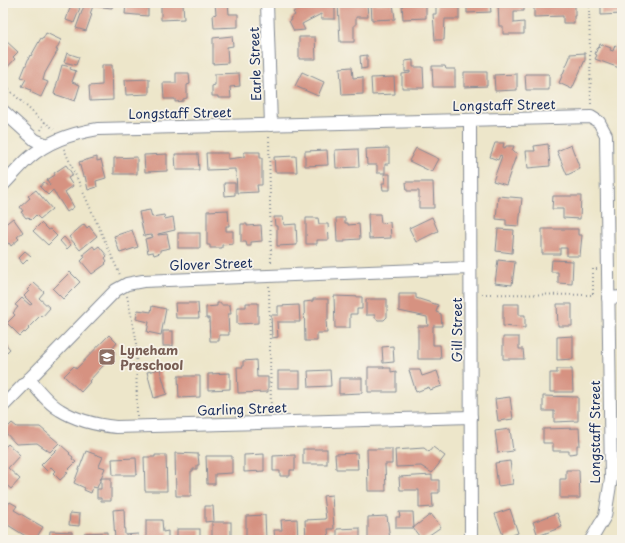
<svg xmlns="http://www.w3.org/2000/svg" width="625" height="543" font-family="'Playpen Sans',sans-serif">
  <style>
    .building { fill: #d69281 }
    .lines { fill: none; stroke-linecap: round; stroke-linejoin: round }
    .street-casing { stroke: #848a94; stroke-width: 14 }
    .path { stroke: #848a94; stroke-width: 2; stroke-dasharray: 1 3; stroke-linecap: butt }
    .street { stroke: #fff; stroke-width: 12 }
    .labels { text-anchor: middle; stroke-width: 3.5; stroke-linejoin: round; paint-order: stroke }
    .street-label { font-size: 13px; fill: #1b2f5e; stroke: #f7f3e8 }
    .education-label { font-size: 13px; font-weight: bold; fill: #785e54; stroke: #f7f3e8; text-anchor: start }
  </style>
  <rect width="100%" height="100%" fill="#f7f3e8"/>
  <filter id="ink" filterUnits="userSpaceOnUse"><feTurbulence type="fractalNoise" baseFrequency=".025" numOctaves="2"/><feDisplacementMap in="SourceGraphic" scale="8" xChannelSelector="R" yChannelSelector="G"/><feConvolveMatrix kernelMatrix="1 2 1 2 8 2 1 2 1" color-interpolation-filters="sRGB"/></filter>
  <filter id="wash" filterUnits="userSpaceOnUse"><feTurbulence type="fractalNoise" baseFrequency=".012" numOctaves="4" result="noise"/><feDisplacementMap in="SourceGraphic" scale="16" xChannelSelector="R" yChannelSelector="G"/><feGaussianBlur stdDeviation="0.9" result="paint"/><feColorMatrix in="noise" values="0 0 0 0 0 0 0 0 0 0 0 0 0 0 0 0 0 1.4 0 .05"/><feComposite in="paint" operator="in"/></filter>
  <g filter="url(#wash)">
    <rect width="100%" height="100%" fill="#ede6ca"/>
    <g id="blocks">
      <g class="building">
        <polygon points="85,3 113,3 112,8 93,6 90,14 92,14 86,31 76,28"/>
        <polygon points="126,3 148,3 148,16 125,14"/>
        <polygon points="215,3 228,3 229,14 238,14 238,27 214,28 213,15 216,14"/>
        <polygon points="310,3 321,3 323,6 335,6 335,19 321,19 321,14 302,24 305,30 294,31 289,21 291,20 290,18 295,15 293,12"/>
        <polygon points="338,3 367,3 368,17 356,17 356,25 354,25 354,42 340,42"/>
        <polygon points="393,3 395,19 372,20 371,4"/>
        <polygon points="436,3 459,3 459,19 445,19 444,40 435,40 433,14 436,14"/>
        <polygon points="467,3 490,3 491,12 467,13"/>
        <polygon points="498,3 524,3 524,11 514,11 514,23 524,22 524,34 503,34 503,26 499,26"/>
        <polygon points="534,3 575,3 575,16 574,16 574,23 563,23 563,16 534,17"/>
        <polygon points="601,3 622,3 622,14 601,15"/>
        <polygon points="183,4 184,19 161,20 161,5"/>
        <polygon points="402,4 426,4 426,18 403,19"/>
        <polygon points="71,5 80,8 74,23 66,20"/>
        <polygon points="46,33 61,40 56,50 58,50 45,73 43,80 48,82 41,97 30,92 31,90 22,86 26,79 21,77 30,55 31,56 41,38 43,39"/>
        <polygon points="232,36 233,46 227,47 228,63 213,64 213,38"/>
        <polygon points="299,37 315,37 316,59 299,59"/>
        <polygon points="5,40 18,52 13,57 15,59 4,71 3,70 3,42"/>
        <polygon points="600,44 611,48 610,50 613,51 615,45 622,48 622,69 595,59 597,55 595,54 598,47 599,48"/>
        <polygon points="67,53 79,57 76,65 64,62"/>
        <polygon points="585,53 585,60 572,89 559,83 570,57 570,54"/>
        <polygon points="367,55 367,68 361,69 360,56"/>
        <polygon points="413,60 413,67 423,67 424,88 402,88 402,74 410,73 410,71 405,72 405,61"/>
        <polygon points="62,65 71,67 70,69 76,71 72,82 80,85 75,101 54,94"/>
        <polygon points="102,65 112,65 113,100 90,101 89,86 102,85"/>
        <polygon points="432,66 445,66 446,69 455,69 455,87 433,87"/>
        <polygon points="352,67 353,78 363,77 363,94 342,95 340,68"/>
        <polygon points="302,72 324,82 318,96 295,86"/>
        <polygon points="464,72 487,72 487,86 464,87"/>
        <polygon points="176,73 189,73 190,84 187,85 187,98 183,99 183,101 175,102 175,99 164,99 163,83 176,83"/>
        <polygon points="239,73 240,86 230,87 231,98 218,98 218,96 212,96 212,86 215,85 215,74"/>
        <polygon points="517,74 517,90 495,91 494,75"/>
        <polygon points="525,74 549,74 549,90 526,90"/>
        <polygon points="394,77 395,94 372,95 371,78"/>
        <polygon points="149,79 149,94 126,95 125,80"/>
        <polygon points="495,143 504,143 503,147 505,148 506,146 514,146 512,151 517,153 506,185 493,181 502,156 500,155 498,160 490,157"/>
        <polygon points="548,144 550,166 528,168 526,151 535,151 534,146"/>
        <polygon points="571,145 580,169 567,175 557,151"/>
        <polygon points="389,148 389,164 385,164 385,173 377,173 377,165 367,165 366,149"/>
        <polygon points="416,148 439,159 432,172 409,161"/>
        <polygon points="358,149 359,167 336,168 335,150"/>
        <polygon points="327,150 328,165 305,166 305,151"/>
        <polygon points="244,152 260,152 260,158 262,158 262,185 257,185 258,192 237,193 236,172 235,172 235,169 207,170 206,153 228,153 228,159 244,157"/>
        <polygon points="167,154 167,171 145,172 144,155"/>
        <polygon points="175,154 198,154 199,170 176,170"/>
        <polygon points="296,156 297,172 275,172 274,157"/>
        <polygon points="97,157 97,161 101,160 106,178 96,181 97,187 88,190 85,176 83,177 79,162"/>
        <polygon points="137,157 137,174 114,174 114,158"/>
        <polygon points="66,165 73,175 68,178 73,186 65,192 74,207 67,212 53,190 48,195 40,187 44,182 49,186 50,185 47,180 55,175 54,173"/>
        <polygon points="384,174 390,174 390,190 383,190 382,183 385,183"/>
        <polygon points="406,182 433,182 434,208 419,208 419,191 407,191"/>
        <polygon points="224,183 235,183 235,195 225,196"/>
        <polygon points="36,190 52,209 40,219 36,215 31,220 28,217 26,218 21,212 23,211 20,207 30,198 28,196"/>
        <polygon points="498,196 522,198 519,226 506,225 506,220 496,219"/>
        <polygon points="553,196 581,196 580,219 563,218 563,209 552,209"/>
        <polygon points="150,210 152,217 164,215 165,219 173,217 175,230 158,234 158,235 167,234 170,248 160,250 160,253 154,255 153,252 148,253 145,239 153,237 152,235 144,236 139,212"/>
        <polygon points="228,210 229,226 226,226 226,231 233,231 233,244 222,245 222,248 210,248 210,245 207,245 207,211"/>
        <polygon points="368,214 380,214 381,223 390,222 391,238 369,239"/>
        <polygon points="274,217 283,217 284,225 296,224 297,245 277,246 277,226 275,226"/>
        <polygon points="432,217 438,231 416,242 409,228"/>
        <polygon points="13,218 23,232 17,237 19,239 11,246 9,243 6,245 3,241 3,226"/>
        <polygon points="306,218 318,218 319,224 328,224 329,240 317,240 317,244 306,244"/>
        <polygon points="336,218 345,218 345,223 348,223 348,225 359,224 360,239 345,240 345,242 337,242"/>
        <polygon points="41,223 48,230 50,229 57,236 48,245 33,231"/>
        <polygon points="84,224 87,228 89,226 97,236 80,250 69,237"/>
        <polygon points="241,224 247,224 247,226 261,225 262,241 251,242 251,246 247,246 246,242 241,242"/>
        <polygon points="498,229 514,230 512,253 496,251"/>
        <polygon points="542,229 578,229 578,235 582,235 580,256 567,256 567,248 560,248 560,254 542,254"/>
        <polygon points="132,230 138,247 120,253 114,236"/>
        <rect x="178" y="233" width="22" height="15"/>
        <polygon points="64,237 71,245 67,249 60,241"/>
        <polygon points="93,246 95,249 99,246 107,256 105,258 107,261 105,263 106,264 92,274 81,261 85,257 83,254"/>
        <polygon points="25,251 31,256 23,264 18,258"/>
        <polygon points="498,260 515,262 512,285 495,283"/>
        <polygon points="552,260 573,261 572,284 558,283 558,272 551,272"/>
        <polygon points="70,272 80,282 63,299 53,289"/>
        <polygon points="34,283 44,292 39,298 50,308 42,317 41,315 28,328 29,329 25,333 24,332 20,336 7,323 15,315 13,313 18,307 15,305 22,298 30,305 32,304 24,296 29,291 27,290"/>
        <polygon points="399,294 416,294 416,298 438,305 436,312 441,314 442,326 433,326 433,345 440,345 441,359 418,359 418,326 428,326 427,317 399,311"/>
        <polygon points="334,296 362,297 362,309 357,309 357,314 350,314 350,328 335,328"/>
        <polygon points="313,299 328,299 328,320 326,320 327,333 317,333 317,341 305,341 304,302 313,301"/>
        <polygon points="366,299 387,299 387,317 384,320 378,320 375,318 375,315 366,315"/>
        <polygon points="175,303 198,303 199,318 176,318"/>
        <polygon points="217,303 221,303 221,305 230,305 231,314 228,314 229,335 219,335 219,341 210,341 209,318 206,318 206,307 217,306"/>
        <polygon points="246,303 258,303 258,323 237,324 237,307 246,307"/>
        <polygon points="503,304 519,304 519,315 525,315 525,328 503,326"/>
        <polygon points="557,304 572,304 572,326 558,326"/>
        <polygon points="299,305 300,322 277,322 278,337 272,338 271,315 278,315 278,306"/>
        <polygon points="152,306 166,309 161,335 147,332 149,322 136,319 138,310 151,312"/>
        <rect x="163" y="331" width="10" height="15"/>
        <polygon points="109,335 117,343 111,350 115,353 89,381 90,382 81,392 64,376 74,366 76,369"/>
        <polygon points="573,336 573,359 557,360 557,337"/>
        <polygon points="503,337 519,337 519,349 523,349 524,359 503,359"/>
        <polygon points="3,341 10,349 3,356"/>
        <polygon points="393,346 394,362 383,363 382,347"/>
        <polygon points="256,360 257,377 268,377 268,392 238,393 237,367 243,367 243,361"/>
        <polygon points="368,367 384,367 384,368 391,368 391,372 396,371 396,392 368,392"/>
        <polygon points="160,369 167,394 154,398 147,372"/>
        <polygon points="557,369 572,369 573,392 550,392 550,373 557,373"/>
        <polygon points="330,370 331,386 309,387 308,371"/>
        <polygon points="409,370 420,370 422,376 437,371 442,386 430,390 429,387 416,392"/>
        <rect x="278" y="371" width="22" height="17"/>
        <polygon points="230,373 230,389 208,390 208,374"/>
        <polygon points="178,376 200,376 200,397 179,398"/>
        <polygon points="339,378 362,378 362,393 339,394"/>
        <polygon points="543,396 578,397 578,421 554,422 554,411 543,411"/>
        <polygon points="510,397 513,419 498,421 495,399"/>
        <polygon points="12,423 17,427 40,427 59,443 50,452 37,443 16,444 4,431"/>
        <polygon points="579,428 580,445 577,445 577,453 569,454 569,451 553,451 553,443 543,443 543,429"/>
        <polygon points="510,429 513,451 498,453 495,431"/>
        <polygon points="8,444 20,455 8,468 20,479 11,489 3,482 3,449"/>
        <polygon points="61,445 70,453 69,454 73,457 72,459 76,462 66,472 68,473 60,480 53,473 55,471 51,467 47,471 41,465"/>
        <polygon points="433,447 445,456 432,473 421,466 396,467 395,450 424,448 429,452"/>
        <rect x="303" y="449" width="24" height="15"/>
        <polygon points="367,449 392,449 392,464 385,464 386,491 368,491"/>
        <polygon points="86,451 103,457 99,466 105,468 97,488 93,487 91,493 84,490 85,488 74,483"/>
        <polygon points="175,453 198,454 199,465 197,465 197,469 193,469 193,471 191,471 191,496 176,496"/>
        <polygon points="357,453 358,469 336,469 335,454"/>
        <polygon points="264,454 264,471 244,472 244,455"/>
        <polygon points="155,455 166,455 167,491 145,491 144,457 155,457"/>
        <polygon points="295,455 295,470 290,470 290,476 280,476 280,471 273,471 273,456"/>
        <polygon points="206,456 232,456 232,473 215,474 215,484 207,484"/>
        <polygon points="136,458 137,475 113,475 112,459"/>
        <polygon points="510,461 513,484 498,486 495,463"/>
        <polygon points="566,470 579,470 580,498 560,498 560,479 566,479"/>
        <polygon points="432,475 432,480 439,480 439,493 432,493 433,507 419,508 419,490 400,490 399,477"/>
        <polygon points="101,478 111,478 111,501 101,501 101,498 97,498 97,489 101,489"/>
        <polygon points="332,495 334,529 328,529 329,540 306,540 305,520 326,519 323,496"/>
        <polygon points="10,502 17,506 14,510 43,527 35,540 32,540 3,522 3,511"/>
        <polygon points="205,506 213,506 214,521 205,522"/>
        <polygon points="124,509 125,535 138,534 139,538 144,538 144,540 115,540 113,510"/>
        <polygon points="510,509 518,533 504,538 495,514"/>
        <polygon points="399,512 413,512 414,528 396,528 396,517 400,517"/>
        <polygon points="70,513 80,514 79,526 69,525"/>
        <polygon points="557,513 562,527 538,536 533,522"/>
        <polygon points="431,514 441,527 422,540 413,528"/>
        <polygon points="265,515 266,540 246,540 246,516"/>
        <polygon points="387,516 390,540 368,540 368,517"/>
        <polygon points="297,519 298,540 275,540 274,530 282,530 281,520"/>
        <polygon points="146,520 162,520 163,532 168,531 168,540 146,540"/>
        <rect x="212" y="522" width="19" height="18"/>
        <polygon points="360,528 360,540 337,540 337,529"/>
        <rect x="177" y="529" width="23" height="11"/>
        <polygon points="50,531 72,532 72,540 49,540"/>
        <polygon points="107,532 107,540 84,540 84,533"/>
      </g>
    </g>
  </g>
  <g filter="url(#ink)">
    <use href="#blocks" fill-opacity="0" stroke="#848a94" stroke-width="1"/>
    <g class="lines">
      <g class="street-casing">
        <g id="street">
          <polyline points="267,3 271,125"/>
          <polyline points="3,111 35,140 47,145"/>
          <polyline points="470,120 471,540"/>
          <path d="M3,185c9,-9 17,-19 26,-27 19,-17 44,-25 69,-29l493,-12 8,5 7,13 5,344 -6,37 -14,24"/>
          <polyline points="608,298 622,297"/>
          <path d="M29,379c9,11 19,24 31,31 16,10 37,15 56,17l355,-10"/>
          <polyline points="3,406 116,290 127,284 143,281 470,268"/>
        </g>
      </g>
      <g class="path">
        <polyline points="589,3 591,105"/>
        <polyline points="3,84 39,118 54,129"/>
        <polyline points="41,130 45,122"/>
        <polyline points="269,137 271,264"/>
        <polyline points="64,149 120,275"/>
        <polyline points="269,286 271,412"/>
        <polyline points="482,294 593,295 593,269 598,269"/>
        <polyline points="127,296 136,338 137,416"/>
      </g>
      <use href="#street" class="street"/>
    </g>
  </g>
  <defs>
    <g id="school-square" transform="scale(0.9)"><rect x="-9" y="-9" width="18" height="18" rx="4" fill="#8d6e63" stroke="#f7f3e8"/><path d="M0-5L7-2L0 1L-7-2ZM-4 1L0 2.5L4 1V4Q0 6-4 4Z" fill="#fff"/></g>
  </defs>
  <g fill-rule="evenodd">
    <use href="#school-square" x="107" y="357"/>
  </g>
  <g class="labels">
    <g class="street-label">
      <text transform="translate(255 64) rotate(-92)" y="5">Earle Street</text>
      <text transform="translate(504 105) rotate(-1)" y="5">Longstaff Street</text>
      <text transform="translate(180 113) rotate(-1)" y="5">Longstaff Street</text>
      <text transform="translate(211 264) rotate(-2)" y="5">Glover Street</text>
      <text transform="translate(457 330) rotate(-90)" y="5">Gill Street</text>
      <text transform="translate(242 409) rotate(-2)" y="5">Garling Street</text>
      <text transform="translate(595 432) rotate(-90)" y="5">Longstaff Street</text>
    </g>
    <g class="education-label">
      <text x="120" y="355">Lyneham<tspan x="120" dy="15">Preschool</tspan></text>
    </g>
  </g>
  <rect width="625" height="543" fill="none" stroke="#f7f3e8" stroke-width="16"/>
</svg>
